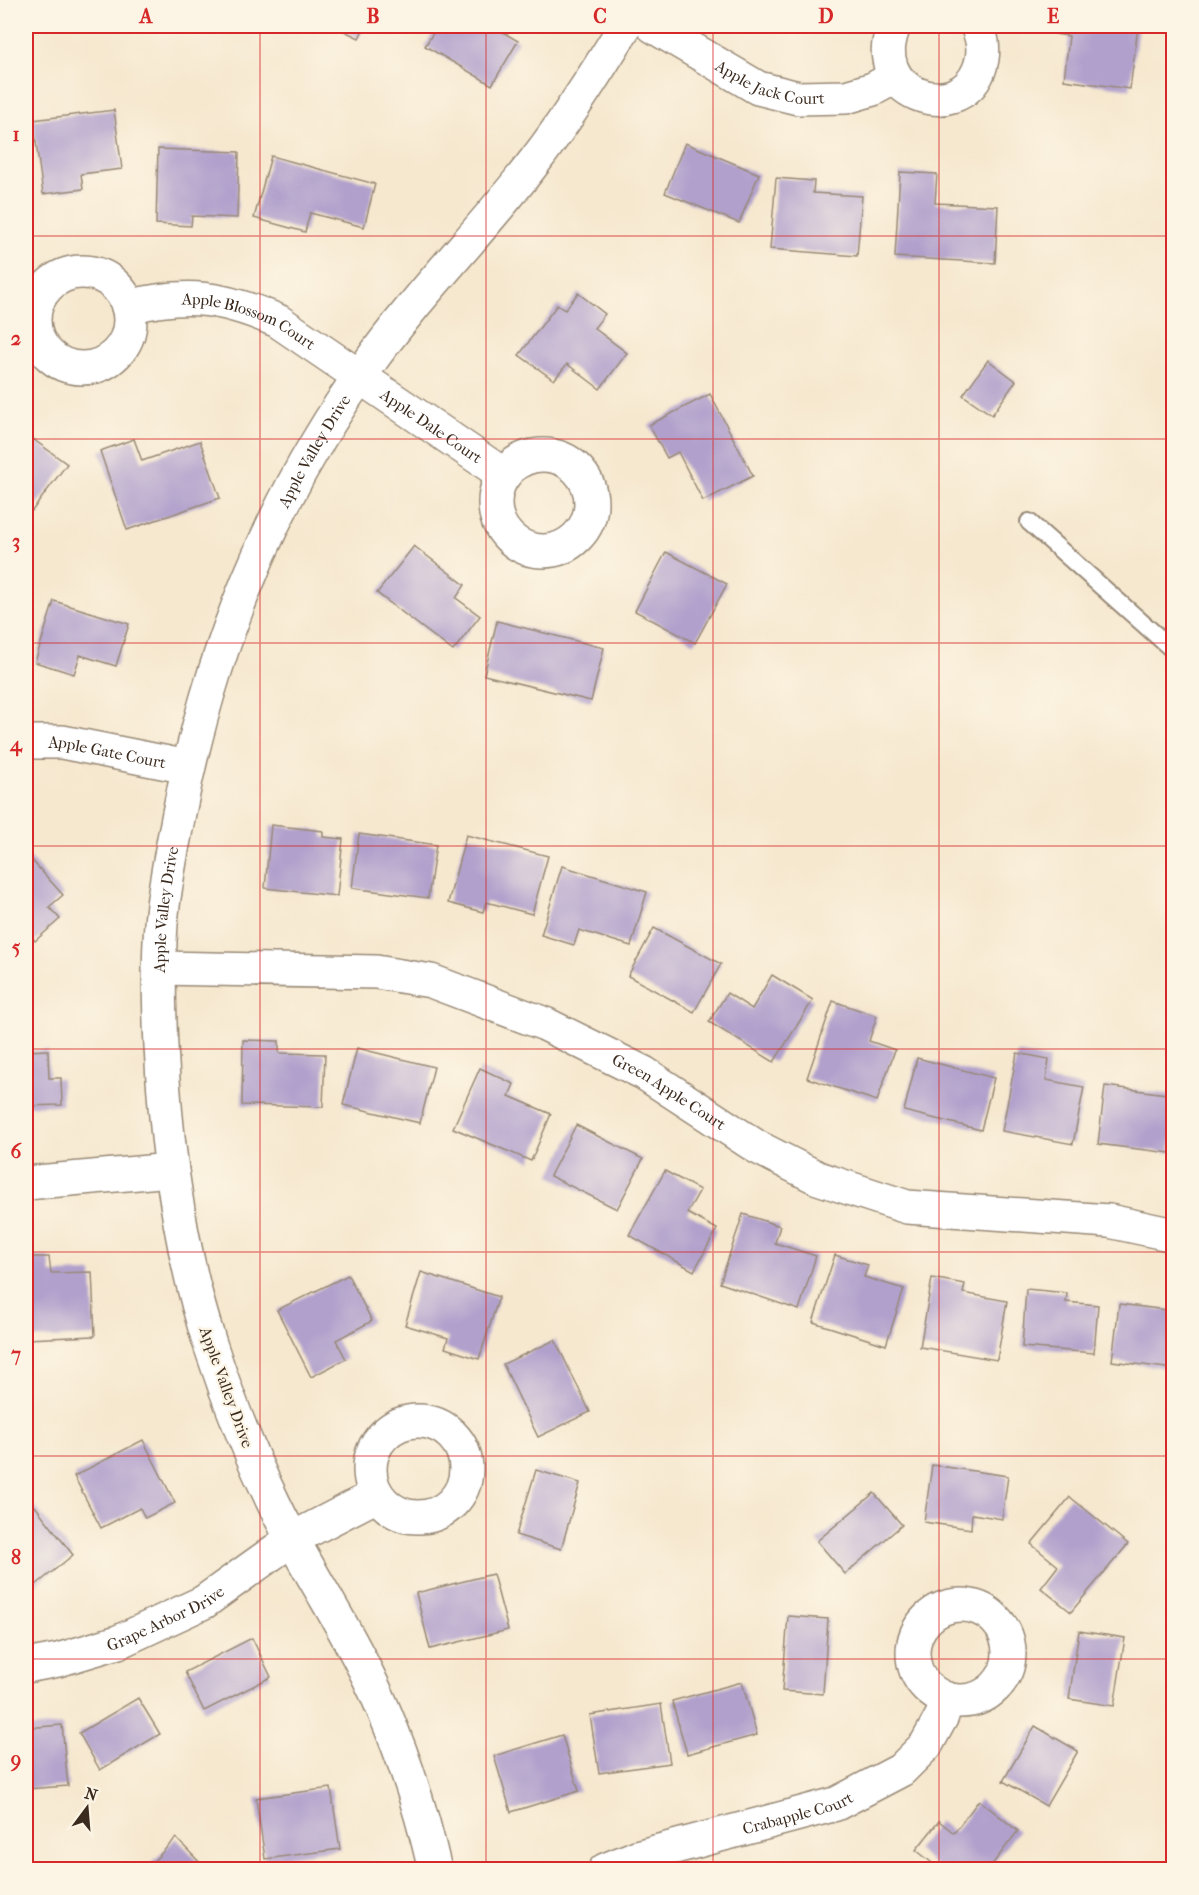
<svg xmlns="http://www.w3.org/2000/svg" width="1199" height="1895" font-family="'IM FELL French Canon',serif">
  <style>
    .building { fill: #b1a0cc }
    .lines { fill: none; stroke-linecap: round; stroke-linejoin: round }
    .lane-casing { stroke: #988976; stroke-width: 20 }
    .street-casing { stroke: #988976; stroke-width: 36 }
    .lane { stroke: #fff; stroke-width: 16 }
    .street { stroke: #fff; stroke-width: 33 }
    .grid { fill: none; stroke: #d62828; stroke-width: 1.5; stroke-opacity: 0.55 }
    .labels { text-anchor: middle; stroke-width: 4.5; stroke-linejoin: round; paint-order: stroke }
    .street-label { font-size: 16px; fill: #3b2a1e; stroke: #fcf5e5 }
    .neatline { fill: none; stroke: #d62828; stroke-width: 2 }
    .grid-label { font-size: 20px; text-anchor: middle; font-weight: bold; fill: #d62828 }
  </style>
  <rect width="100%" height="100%" fill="#fcf5e5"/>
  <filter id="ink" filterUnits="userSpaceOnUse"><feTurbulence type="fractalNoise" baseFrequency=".0167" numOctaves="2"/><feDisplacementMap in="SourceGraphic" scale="12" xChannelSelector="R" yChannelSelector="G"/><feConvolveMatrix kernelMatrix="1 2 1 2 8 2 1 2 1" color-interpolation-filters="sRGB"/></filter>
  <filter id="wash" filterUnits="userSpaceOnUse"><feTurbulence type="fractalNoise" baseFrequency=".008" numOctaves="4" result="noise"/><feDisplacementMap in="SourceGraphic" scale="24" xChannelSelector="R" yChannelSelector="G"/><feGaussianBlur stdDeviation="1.35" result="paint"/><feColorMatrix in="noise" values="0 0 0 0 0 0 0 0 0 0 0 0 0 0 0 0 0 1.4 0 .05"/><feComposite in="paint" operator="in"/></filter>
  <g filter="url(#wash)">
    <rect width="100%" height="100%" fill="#f6e8cf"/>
    <g id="blocks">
      <g class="building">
        <polygon points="334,26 365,26 359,38"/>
        <polygon points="427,26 492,26 518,41 492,85 425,46 435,30"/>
        <polygon points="1056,26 1138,26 1130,89 1064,80 1069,36 1055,34"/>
        <polygon points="114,110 122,169 81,174 83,189 43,194 33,120"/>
        <polygon points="685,143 759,174 739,223 665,193"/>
        <polygon points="158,149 239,152 237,218 192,216 191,226 156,224"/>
        <polygon points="271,156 375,184 364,227 310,213 305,232 254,218"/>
        <polygon points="900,172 937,174 935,203 998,206 995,263 895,257"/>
        <polygon points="776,178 814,181 813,193 862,196 857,256 770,249"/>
        <polygon points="578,293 605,314 594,328 627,353 600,389 567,364 554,380 519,355 557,305 565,310"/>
        <polygon points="988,360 1016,381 992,415 963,395"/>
        <polygon points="710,394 753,476 703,501 678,452 667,458 649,425"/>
        <polygon points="26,434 67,464 32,511 26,506"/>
        <polygon points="134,439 142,461 200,441 220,498 127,530 100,451"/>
        <polygon points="414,546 465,585 456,598 480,616 453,651 377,593"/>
        <polygon points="666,552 727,584 695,643 635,611"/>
        <polygon points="54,601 129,624 116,666 80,655 74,674 35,662"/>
        <polygon points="497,621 604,648 591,701 484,675"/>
        <polygon points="271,825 323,831 323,837 343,839 337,896 265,888"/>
        <polygon points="359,834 436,845 428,898 352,888"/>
        <polygon points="466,835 548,856 532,914 486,902 483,912 448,903"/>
        <polygon points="27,855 63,895 49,907 60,919 35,941 26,930 26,856"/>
        <polygon points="562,866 647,892 631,946 579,930 574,945 541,935"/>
        <polygon points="654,928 721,964 694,1012 628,976"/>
        <polygon points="772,975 813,1000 774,1062 709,1022 727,993 752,1009"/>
        <polygon points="833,1001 877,1016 869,1041 895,1050 877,1101 807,1078"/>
        <polygon points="243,1040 279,1041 279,1053 325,1054 323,1107 242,1105"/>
        <polygon points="357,1048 434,1067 420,1123 343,1105"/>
        <polygon points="48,1050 49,1078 61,1078 62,1105 26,1106 26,1051"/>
        <polygon points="1017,1053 1049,1059 1046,1080 1084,1087 1073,1144 1002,1131"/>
        <polygon points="917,1058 994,1078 981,1130 904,1111"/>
        <polygon points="480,1068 514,1084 509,1096 551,1114 531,1161 453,1128"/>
        <polygon points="1105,1086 1174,1095 1174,1123 1170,1153 1098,1144"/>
        <polygon points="576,1125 643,1159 617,1209 550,1176"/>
        <polygon points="665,1171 700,1190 687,1213 717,1229 694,1271 629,1235"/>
        <polygon points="743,1214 780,1226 775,1243 816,1256 799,1310 720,1283"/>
        <polygon points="835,1255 868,1265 864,1277 904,1289 886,1345 813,1322"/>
        <polygon points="26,1257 49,1257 51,1273 92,1272 95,1336 26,1339"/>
        <polygon points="421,1272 499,1297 479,1359 445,1348 448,1338 405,1325"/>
        <polygon points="348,1275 372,1321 336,1340 346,1359 311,1377 277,1310"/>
        <polygon points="932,1278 965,1284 963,1293 1007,1301 997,1360 920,1347"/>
        <polygon points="1026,1289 1067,1293 1066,1302 1098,1305 1094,1353 1022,1347"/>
        <polygon points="1119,1304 1174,1311 1174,1369 1112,1361"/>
        <polygon points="555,1340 590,1412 538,1437 503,1364"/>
        <polygon points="143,1440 175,1503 145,1518 140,1508 101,1528 74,1476"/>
        <polygon points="932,1465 1008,1476 1002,1519 972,1514 971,1529 924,1522"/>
        <polygon points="536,1470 580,1483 561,1549 516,1535"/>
        <polygon points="874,1493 902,1525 845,1574 817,1541"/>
        <polygon points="1070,1497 1128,1544 1071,1612 1041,1588 1058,1566 1031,1544"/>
        <polygon points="26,1500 32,1508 35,1506 73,1555 26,1593"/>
        <polygon points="493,1574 508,1630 430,1649 416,1593"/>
        <polygon points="788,1616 828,1619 823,1694 782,1691"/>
        <polygon points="1079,1631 1125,1638 1114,1706 1069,1699"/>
        <polygon points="252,1638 271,1677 204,1711 185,1672"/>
        <polygon points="742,1682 757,1735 687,1754 672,1701"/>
        <polygon points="138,1698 160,1734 100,1770 79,1733"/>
        <polygon points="661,1704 670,1763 599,1773 590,1715"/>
        <polygon points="62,1725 68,1786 26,1789 26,1728"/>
        <polygon points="1035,1726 1078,1751 1046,1806 1003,1781"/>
        <polygon points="562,1735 579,1791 511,1812 494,1756"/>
        <polygon points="331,1788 340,1849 265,1859 256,1798"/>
        <polygon points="979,1800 1018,1831 988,1870 941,1870 916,1850 939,1821 954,1833"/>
        <polygon points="176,1838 207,1870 145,1870"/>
      </g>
    </g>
  </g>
  <g filter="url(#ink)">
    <use href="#blocks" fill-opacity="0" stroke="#988976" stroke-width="1.5"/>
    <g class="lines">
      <g class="lane-casing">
        <polyline id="lane" points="1029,522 1174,651"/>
      </g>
      <g class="street-casing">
        <g id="street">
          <path id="s1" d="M653,26l105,62 40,10 48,-1 27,-8 22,-12"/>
          <path d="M894,26c-29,68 63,99 85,44 6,-16 5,-29 -2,-44"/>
          <circle cx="82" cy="320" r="48"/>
          <path id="s2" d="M128,307c59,-15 95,-10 150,14l226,154"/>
          <circle cx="543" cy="503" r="48"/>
          <path id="s3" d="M26,742h36l126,25"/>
          <path id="s4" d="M159,968l217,4 55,9 114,43 99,49 113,74 61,31 89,29 202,14 65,14"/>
          <polyline points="26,1183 171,1170"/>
          <circle cx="418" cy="1469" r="48"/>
          <circle cx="961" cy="1653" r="48"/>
          <path id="s5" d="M26,1666l32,-6 60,-18 86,-40 88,-63 85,-44"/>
          <path id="s6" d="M435,1870c-18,-79 -46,-158 -85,-229 -24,-45 -52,-88 -74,-133 -26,-53 -47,-106 -65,-161 -32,-97 -45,-199 -50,-301 -2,-40 -3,-81 0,-122 3,-37 11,-74 18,-111 31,-160 92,-314 188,-447 51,-72 114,-134 168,-205 33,-43 62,-89 90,-135"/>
          <path id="s7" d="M605,1870l32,-13 199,-53 65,-34 25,-25 16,-29 5,-17"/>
        </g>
      </g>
      <use href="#lane" class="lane"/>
      <use href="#street" class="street"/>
    </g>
  </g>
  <path class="grid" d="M260,26v1844M486,26v1844M713,26v1844M939,26v1844M26,236h1148M26,439h1148M26,643h1148M26,846h1148M26,1049h1148M26,1252h1148M26,1456h1148M26,1659h1148"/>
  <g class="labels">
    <g class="street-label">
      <text dy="6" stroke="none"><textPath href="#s1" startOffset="132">Apple Jack Court</textPath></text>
      <text dy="6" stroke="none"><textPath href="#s2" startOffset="126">Apple Blossom Court</textPath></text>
      <text dy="6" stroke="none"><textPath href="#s2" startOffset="340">Apple Dale Court</textPath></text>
      <text dy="6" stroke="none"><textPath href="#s6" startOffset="1500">Apple Valley Drive</textPath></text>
      <text dy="6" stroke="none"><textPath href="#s3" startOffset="82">Apple Gate Court</textPath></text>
      <text dy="6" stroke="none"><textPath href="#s6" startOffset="1014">Apple Valley Drive</textPath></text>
      <text dy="6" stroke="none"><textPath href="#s4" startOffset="536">Green Apple Court</textPath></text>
      <text transform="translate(227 1387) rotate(70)" y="6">Apple Valley Drive</text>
      <text dy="6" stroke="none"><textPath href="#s5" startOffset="148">Grape Arbor Drive</textPath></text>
      <text dy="6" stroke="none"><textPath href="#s7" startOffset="201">Crabapple Court</textPath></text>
    </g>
  </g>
  <rect width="1199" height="1895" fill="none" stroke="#fcf5e5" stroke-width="66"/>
  <g transform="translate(87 1808) rotate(16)" stroke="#fcf5e5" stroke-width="4.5" paint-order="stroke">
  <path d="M0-4.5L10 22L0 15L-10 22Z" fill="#3b2a1e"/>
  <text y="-9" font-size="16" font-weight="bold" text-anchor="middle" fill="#3b2a1e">N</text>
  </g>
  <rect x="33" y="33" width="1133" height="1829" class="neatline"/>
  <g class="grid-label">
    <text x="146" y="23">A</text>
    <text x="373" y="23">B</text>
    <text x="600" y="23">C</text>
    <text x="826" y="23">D</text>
    <text x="1053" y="23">E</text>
    <text x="16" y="141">1</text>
    <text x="16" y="345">2</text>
    <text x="16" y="548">3</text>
    <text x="16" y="751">4</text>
    <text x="16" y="954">5</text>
    <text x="16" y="1158">6</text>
    <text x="16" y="1361">7</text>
    <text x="16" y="1564">8</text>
    <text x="16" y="1767">9</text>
  </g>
</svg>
